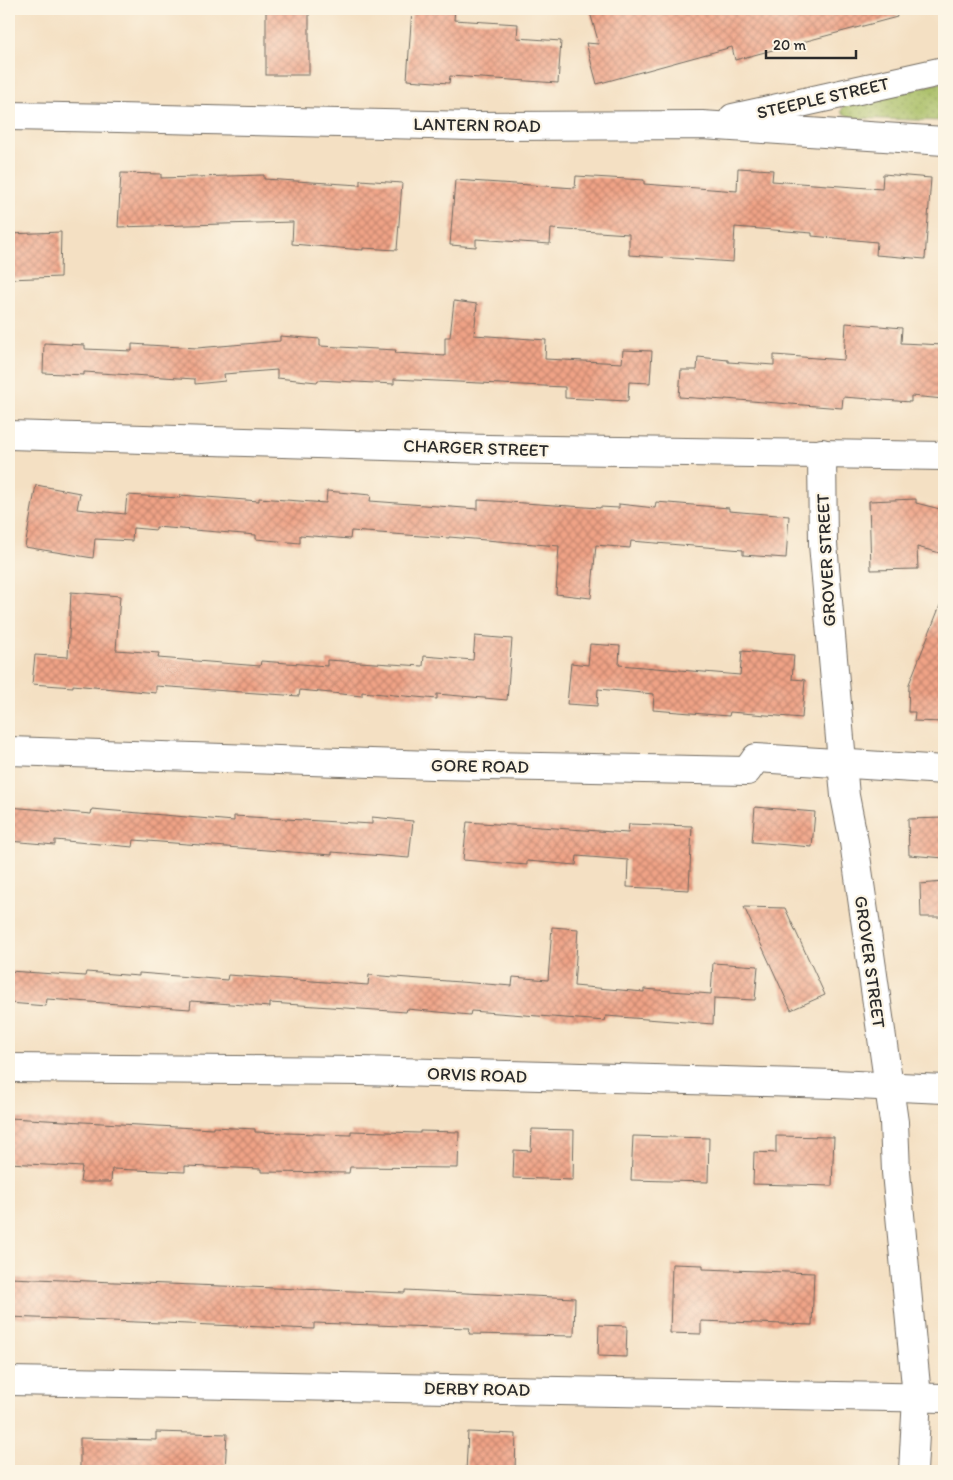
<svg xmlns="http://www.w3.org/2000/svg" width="953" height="1480" font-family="Itim,sans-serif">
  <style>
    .grass { fill: url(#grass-dots); stroke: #697447 }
    .building { fill: url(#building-cross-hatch) }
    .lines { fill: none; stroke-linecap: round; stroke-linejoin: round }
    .street-casing { stroke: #716a60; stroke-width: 30 }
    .street { stroke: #fff; stroke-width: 28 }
    .labels { text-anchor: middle; stroke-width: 4.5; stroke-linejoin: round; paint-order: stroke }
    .street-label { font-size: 18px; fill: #2b2b2b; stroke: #fcf5e5 }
  </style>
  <defs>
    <pattern id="grass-dots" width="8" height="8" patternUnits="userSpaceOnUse" patternTransform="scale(1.25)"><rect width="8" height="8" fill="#a7bd63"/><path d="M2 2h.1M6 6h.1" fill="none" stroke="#889a52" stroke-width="1.8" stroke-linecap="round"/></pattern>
    <pattern id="building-cross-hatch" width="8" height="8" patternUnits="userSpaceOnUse" patternTransform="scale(1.25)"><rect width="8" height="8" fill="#f0a386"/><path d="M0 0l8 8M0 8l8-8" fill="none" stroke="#c3856e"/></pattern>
  </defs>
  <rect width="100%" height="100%" fill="#fcf5e5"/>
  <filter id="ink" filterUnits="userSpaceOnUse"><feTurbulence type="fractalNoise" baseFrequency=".02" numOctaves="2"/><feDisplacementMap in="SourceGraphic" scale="10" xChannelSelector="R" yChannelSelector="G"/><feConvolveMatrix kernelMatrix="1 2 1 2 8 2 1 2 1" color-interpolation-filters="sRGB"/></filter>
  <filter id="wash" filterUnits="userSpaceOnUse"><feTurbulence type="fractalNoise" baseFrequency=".0096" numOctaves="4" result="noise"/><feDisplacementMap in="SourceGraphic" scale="20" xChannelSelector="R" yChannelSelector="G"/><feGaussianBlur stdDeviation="1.12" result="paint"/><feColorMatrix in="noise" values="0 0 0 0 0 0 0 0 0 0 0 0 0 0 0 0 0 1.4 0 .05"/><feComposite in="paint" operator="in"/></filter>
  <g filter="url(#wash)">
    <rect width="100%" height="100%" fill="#f4e0c3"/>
    <polygon class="grass" points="944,82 944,121 852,118 841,112 844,105"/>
    <g id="blocks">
      <g class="building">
        <rect x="266" y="9" width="43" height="66"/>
        <polygon points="412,9 455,9 454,20 518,24 517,38 561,41 558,83 450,76 449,83 407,80"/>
        <polygon points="589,9 895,9 897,17 735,60 732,47 597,84 586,43 599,44"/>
        <polygon points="738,168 773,170 772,181 882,189 883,174 931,178 925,259 876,255 877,242 812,236 812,233 735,227 733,262 629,255 629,234 551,229 550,244 476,239 476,247 450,245 455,180 575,188 576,176 644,180 644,184 737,191"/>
        <polygon points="121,173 161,174 161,178 264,175 264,179 360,185 360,180 402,183 397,250 363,248 363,250 292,244 293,222 118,227"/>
        <polygon points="61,232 60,277 9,279 9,234"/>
        <polygon points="454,301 477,304 474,335 546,340 545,359 622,363 623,350 652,351 650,383 629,382 628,401 565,398 565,387 394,379 394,384 318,380 317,382 277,378 277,370 224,374 225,381 195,384 195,379 84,372 84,375 43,373 44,343 85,345 85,349 132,351 132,344 197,348 280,341 280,336 320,339 320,346 396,350 395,353 445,356 445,337 450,337"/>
        <polygon points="846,323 902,328 901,343 944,345 944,399 911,396 911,402 843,397 842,408 725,399 725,400 679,397 681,370 697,370 698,357 728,360 728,362 774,365 774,355 844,360"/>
        <polygon points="36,485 80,493 77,509 125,514 127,495 180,498 180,495 259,501 259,498 326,503 327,491 371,495 370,501 478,509 478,500 600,508 600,507 619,508 619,504 655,508 656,502 729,508 729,511 789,516 786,558 743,555 743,550 631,541 630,548 596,545 591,598 556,594 559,546 449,537 449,538 351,531 350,539 300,535 300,543 256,539 256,535 156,527 156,530 133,528 132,541 95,539 93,558 25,547"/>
        <polygon points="916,499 916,503 944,510 944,554 917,547 918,569 871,570 869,501"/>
        <polygon points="71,592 120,596 116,650 159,653 158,658 260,666 261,661 327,666 327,660 423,666 424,656 473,660 475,636 512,639 507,700 437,694 437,699 362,692 362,696 300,690 299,696 156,686 156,693 73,685 73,687 32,684 35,655 68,657"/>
        <polygon points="943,598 944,598 944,722 914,721 915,712 908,712 909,684"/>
        <polygon points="590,644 620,646 619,665 740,675 742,651 794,655 792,679 805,680 802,718 730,712 729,716 653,710 654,694 598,689 597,706 567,704 571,663 588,665"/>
        <polygon points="9,807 91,814 92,809 234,821 234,816 372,824 372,817 413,821 409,858 332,852 332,855 134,840 133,847 55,840 55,845 9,841"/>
        <polygon points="755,807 815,812 812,847 752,842"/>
        <polygon points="944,818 944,858 909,855 908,819"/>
        <polygon points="467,822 628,833 629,824 692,826 689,890 627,887 628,860 577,856 576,865 527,861 527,865 463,860"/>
        <polygon points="944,882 944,917 921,917 920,884"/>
        <polygon points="744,907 785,908 825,995 791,1010"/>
        <polygon points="552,927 578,929 574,986 644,992 644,989 711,994 713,963 758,966 755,1000 714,998 713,1024 606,1016 605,1021 471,1011 470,1015 407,1009 406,1012 270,1003 270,1007 191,1001 190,1009 47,999 46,1006 9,1003 9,971 85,976 86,972 139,976 139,973 227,980 228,975 368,985 369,975 512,986 513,977 548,980"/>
        <polygon points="9,1118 213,1129 213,1127 255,1129 255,1132 351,1135 351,1131 420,1133 420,1131 459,1132 458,1168 350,1167 349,1173 261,1172 261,1169 185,1166 185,1172 112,1169 111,1182 80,1182 82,1167 9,1163"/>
        <polygon points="532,1129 574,1130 573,1180 513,1178 514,1150 531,1151"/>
        <polygon points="633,1136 709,1138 708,1182 631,1180"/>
        <polygon points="776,1136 834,1137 832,1186 753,1184 754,1152 776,1153"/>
        <polygon points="672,1264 703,1265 703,1269 814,1273 812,1325 701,1321 701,1334 670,1333"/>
        <polygon points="9,1278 405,1293 405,1290 444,1292 575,1298 574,1336 469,1334 470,1328 404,1326 314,1323 314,1329 9,1317"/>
        <polygon points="599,1325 627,1326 626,1357 598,1356"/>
        <polygon points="156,1432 227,1434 225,1471 80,1471 80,1438 156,1440"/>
        <polygon points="468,1432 516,1434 515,1471 466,1471"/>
      </g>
    </g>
  </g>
  <g filter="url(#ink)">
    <use href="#blocks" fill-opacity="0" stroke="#716a60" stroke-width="1"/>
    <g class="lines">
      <g class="street-casing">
        <g id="street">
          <polyline points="9,116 118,118 474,126 702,125 944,141"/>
          <polyline points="733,118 944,71"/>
          <polyline points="9,435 488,449 944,456"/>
          <polyline points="822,453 823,544 845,796 854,842 894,1122 896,1172 917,1397 913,1471"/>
          <polyline points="9,751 433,765 747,771 756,758 944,770"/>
          <polyline points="9,1068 361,1071 834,1084 944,1089"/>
          <polyline points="9,1381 944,1398"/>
        </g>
      </g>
      <use href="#street" class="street"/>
    </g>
  </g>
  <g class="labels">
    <g class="street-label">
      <text transform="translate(823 98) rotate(-13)" y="6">STEEPLE STREET</text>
      <text transform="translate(477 125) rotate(1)" y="6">LANTERN ROAD</text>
      <text transform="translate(476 448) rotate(2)" y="6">CHARGER STREET</text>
      <text transform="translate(826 560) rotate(-93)" y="6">GROVER STREET</text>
      <text transform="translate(480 766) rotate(1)" y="6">GORE ROAD</text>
      <text transform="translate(870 962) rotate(82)" y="6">GROVER STREET</text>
      <text transform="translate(477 1075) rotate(2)" y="6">ORVIS ROAD</text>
      <text transform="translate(477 1389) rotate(1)" y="6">DERBY ROAD</text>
    </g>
  </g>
  <rect width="953" height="1480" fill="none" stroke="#fcf5e5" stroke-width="30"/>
  <path d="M766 50v8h90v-8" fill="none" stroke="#2b2b2b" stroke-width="2.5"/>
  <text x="773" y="50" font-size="15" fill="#2b2b2b" stroke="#fcf5e5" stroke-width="4" paint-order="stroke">20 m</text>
</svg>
